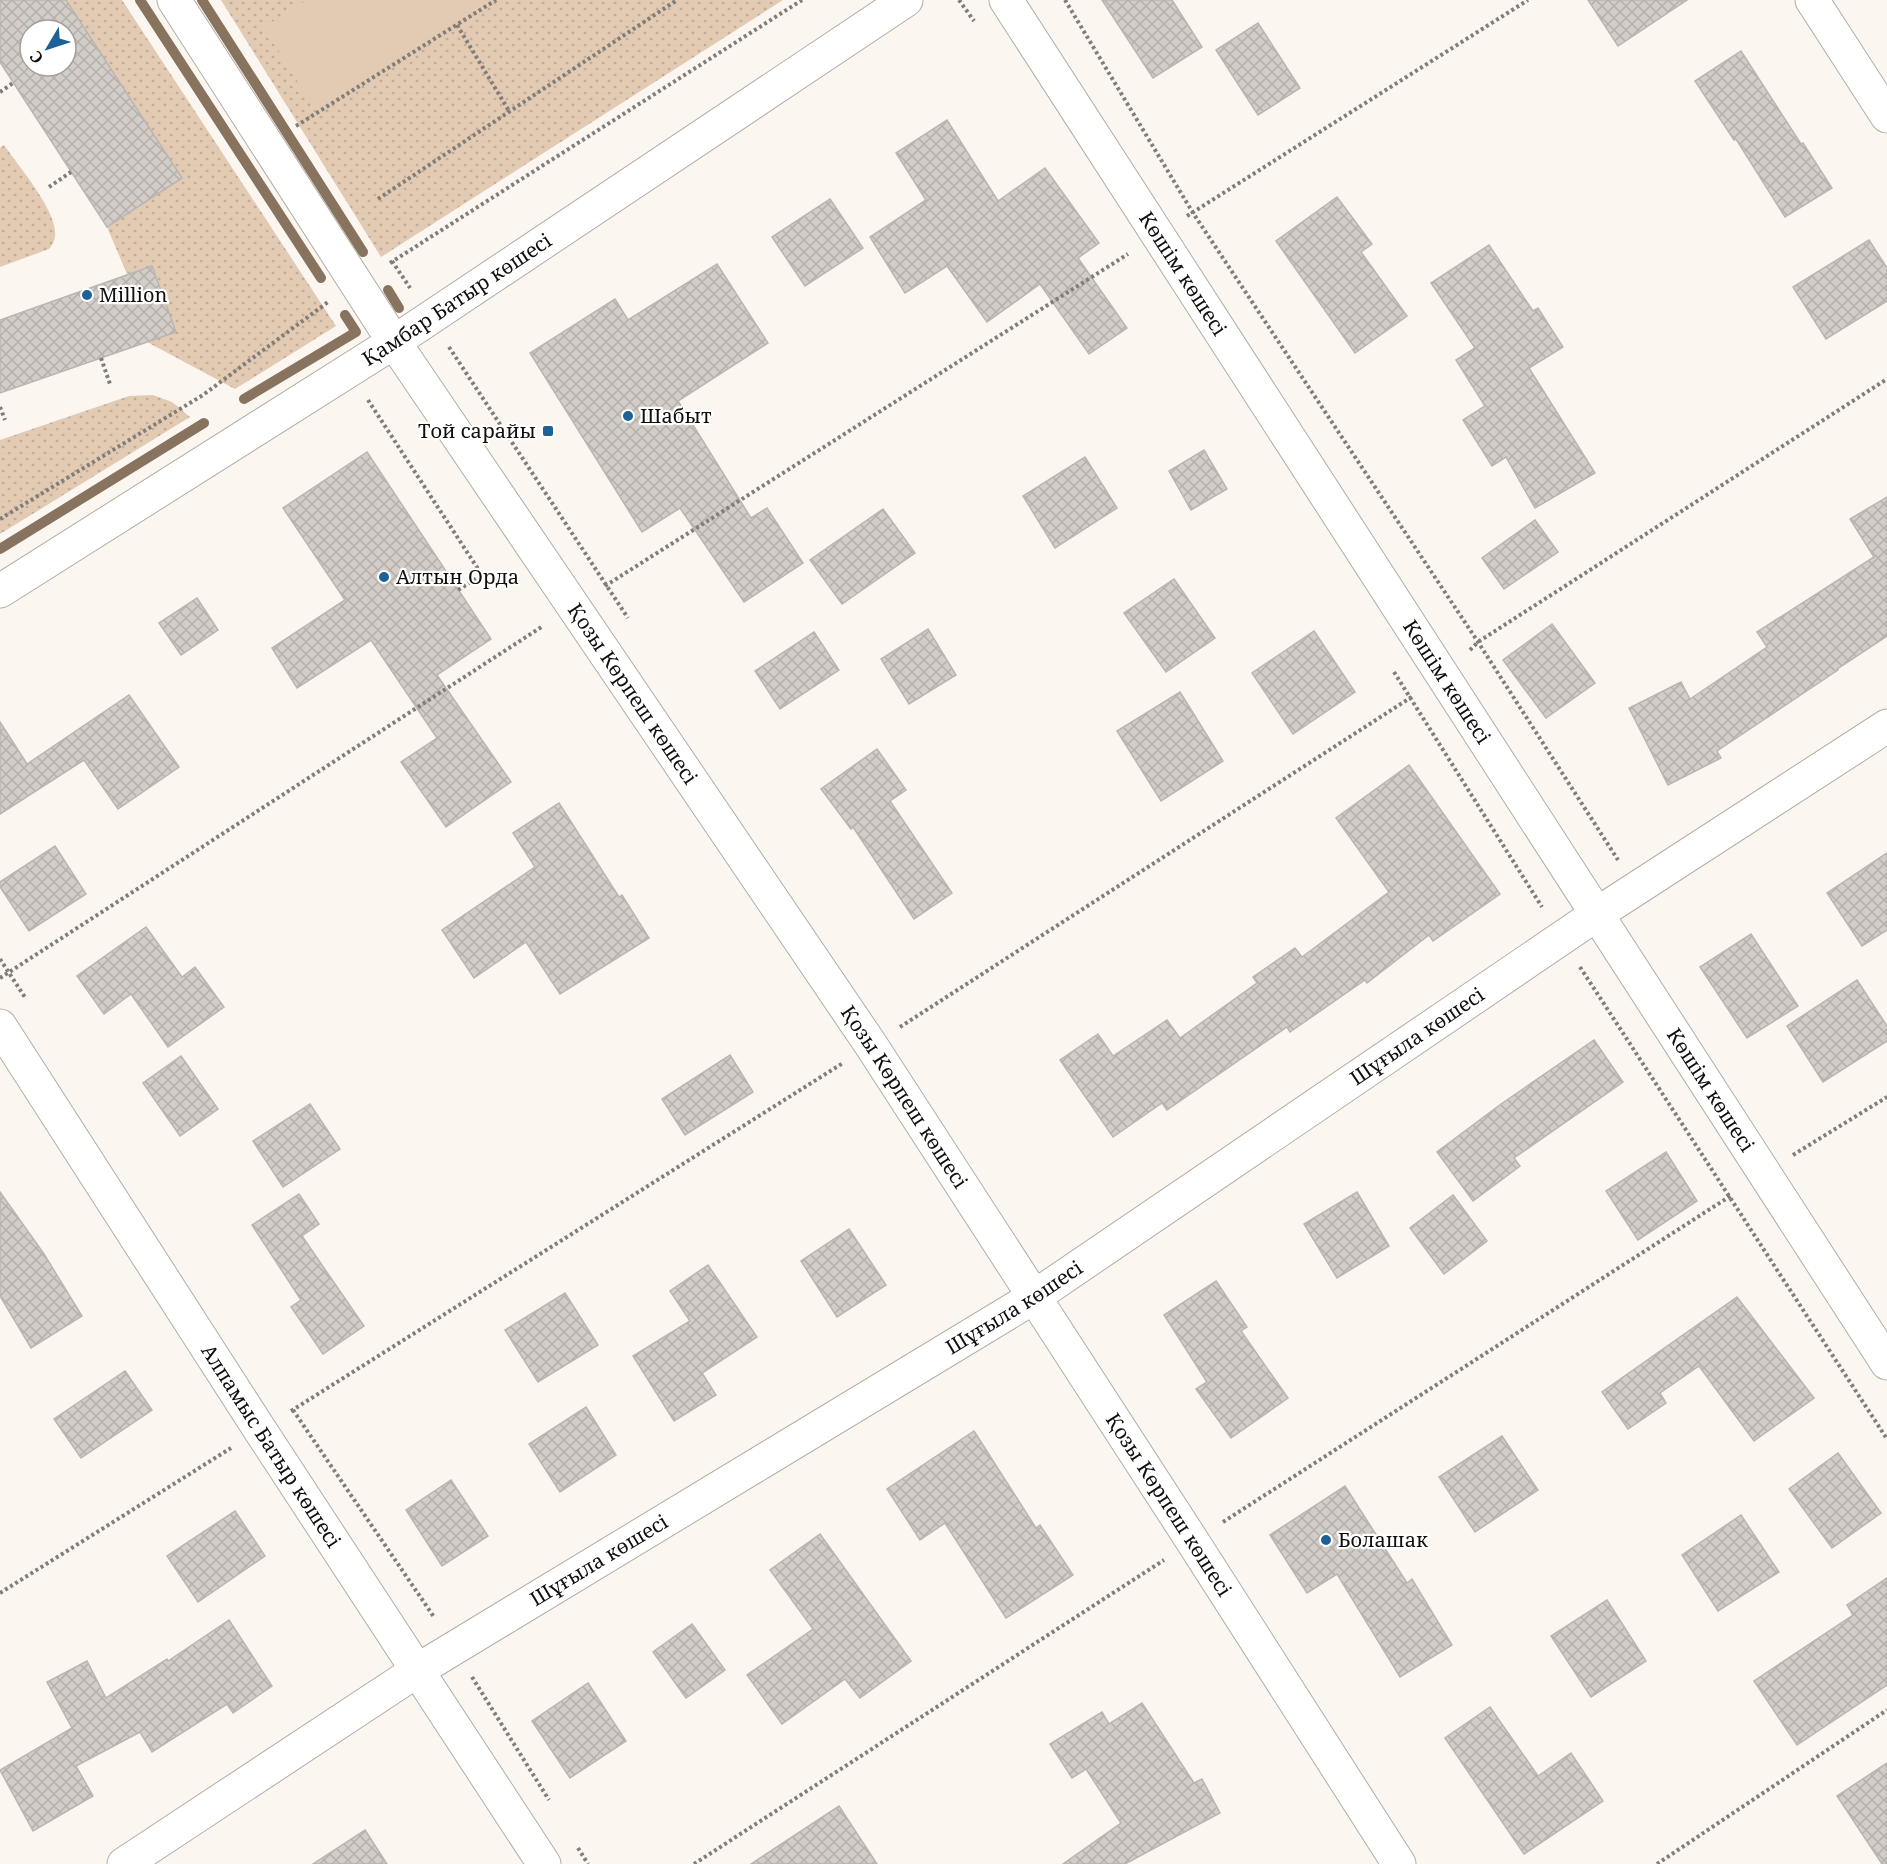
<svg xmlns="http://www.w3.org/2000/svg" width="1887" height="1864" font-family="'Noto Serif',serif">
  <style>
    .grass { fill: url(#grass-dots) }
    .park { fill: #e2cab3 }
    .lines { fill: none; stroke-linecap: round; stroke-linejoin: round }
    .stream { stroke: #88735e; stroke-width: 10 }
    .building { fill: url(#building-cross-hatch); stroke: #bbb5b0; stroke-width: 1.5; fill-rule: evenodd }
    .street-casing { stroke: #b2ada7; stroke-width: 35 }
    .secondary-casing { stroke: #b2ada7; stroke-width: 35 }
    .path { stroke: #817d79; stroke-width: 4; stroke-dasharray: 3 3; stroke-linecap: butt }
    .street { stroke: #fff; stroke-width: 33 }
    .secondary { stroke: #fff; stroke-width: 33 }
    .poi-dot { fill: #1e6196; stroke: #fff; stroke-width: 2 }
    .labels { text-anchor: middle; stroke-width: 4.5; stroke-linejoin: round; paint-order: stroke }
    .street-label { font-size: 20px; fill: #110f0d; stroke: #fff }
    .poi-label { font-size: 20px; fill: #110f0d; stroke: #fff; text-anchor: start }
  </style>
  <defs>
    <pattern id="grass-dots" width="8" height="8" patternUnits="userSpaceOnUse" patternTransform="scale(1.5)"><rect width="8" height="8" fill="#e2cab3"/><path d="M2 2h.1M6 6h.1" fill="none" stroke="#c1ac99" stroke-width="1.8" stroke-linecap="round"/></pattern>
    <pattern id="building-cross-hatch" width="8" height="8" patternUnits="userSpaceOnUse" patternTransform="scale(1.5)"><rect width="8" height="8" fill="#d3cdc7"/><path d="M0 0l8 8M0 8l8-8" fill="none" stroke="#b4afaa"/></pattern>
  </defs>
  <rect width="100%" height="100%" fill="#fcf6f0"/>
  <g class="grass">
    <polygon points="66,0 122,0 336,326 235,389 147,342 176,332 152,266 127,274 107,227 182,178"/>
    <polygon points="221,0 783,0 381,257"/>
    <path d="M4,145c14,20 50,63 51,86 1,7 -2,13 -6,18l-49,18v-119z"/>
    <polygon points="153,395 172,402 190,417 0,534 0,440 129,396"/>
  </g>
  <polygon class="park" points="307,0 496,0 317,113 264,27"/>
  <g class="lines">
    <g class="stream">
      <polyline points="140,0 321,278"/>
      <polyline points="202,0 363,252"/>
      <polyline points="388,290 399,308"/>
      <polyline points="244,399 356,332 345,315"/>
      <polyline points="0,549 204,423"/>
    </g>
  </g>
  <g class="building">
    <path d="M0,0h66l116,178 -75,49 -107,-165zM30,30h36v36h-36z"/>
    <polygon points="1102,0 1172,0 1202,47 1153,78"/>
    <polygon points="1588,0 1687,0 1618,46"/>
    <polygon points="1258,23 1300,88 1258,115 1216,50"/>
    <polygon points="1741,51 1801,144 1803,143 1832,188 1785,217 1736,139 1734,140 1695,81"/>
    <polygon points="947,120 998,201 1045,168 1099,243 1078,258 1127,328 1089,354 1040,284 987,322 947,266 905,293 870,237 926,200 896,153"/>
    <polygon points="1337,197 1372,244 1361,252 1407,316 1355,353 1276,241"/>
    <polygon points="830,199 863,248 805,286 772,237"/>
    <polygon points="1869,240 1887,268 1887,301 1826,339 1793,287"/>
    <polygon points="1489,245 1533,311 1538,308 1563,347 1529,368 1595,473 1535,508 1506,457 1492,466 1463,420 1485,406 1456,360 1475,348 1431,283"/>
    <polygon points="717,264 768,343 678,401 751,518 767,508 803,563 744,602 680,508 642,532 530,353 615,299 628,320"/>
    <polygon points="152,266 176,332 0,393 0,320"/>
    <polygon points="1204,450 1227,489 1191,510 1169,471"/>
    <polygon points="367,452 491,639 437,675 511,782 446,827 401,762 437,738 371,640 297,688 272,648 345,600 283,508"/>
    <polygon points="1085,457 1117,508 1055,548 1023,496"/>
    <polygon points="1887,497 1887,636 1837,669 1838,670 1717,751 1721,758 1668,785 1629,708 1681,682 1690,699 1767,647 1757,632 1874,557 1850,519"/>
    <polygon points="883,509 915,553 842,604 810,560"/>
    <polygon points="1535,520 1558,552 1504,589 1482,558"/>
    <polygon points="1174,579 1215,638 1166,672 1124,613"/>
    <polygon points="197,598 218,630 181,655 159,623"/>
    <polygon points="1552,624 1595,683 1546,718 1503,660"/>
    <polygon points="928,629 956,675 909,704 881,659"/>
    <polygon points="1314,631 1355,692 1293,734 1252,673"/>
    <polygon points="814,632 839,670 780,709 755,671"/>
    <polygon points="1180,692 1223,761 1161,801 1117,731"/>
    <polygon points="129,695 179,767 118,809 84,760 0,814 0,722 27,764"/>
    <polygon points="877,749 906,790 890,801 952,893 914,919 853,827 851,829 821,789"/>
    <polygon points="1409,765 1500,894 1433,941 1429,935 1367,983 1365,980 1290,1032 1287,1027 1167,1110 1162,1103 1113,1137 1060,1060 1098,1034 1113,1056 1167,1020 1180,1038 1257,983 1253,977 1295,948 1302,957 1389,892 1336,818"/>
    <polygon points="559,803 619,897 622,895 649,938 560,994 526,942 474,978 442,930 535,867 513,833"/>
    <polygon points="55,846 86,894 29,931 0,887 0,882"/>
    <polygon points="1887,853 1887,930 1862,946 1827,893"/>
    <polygon points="146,927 182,977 195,967 224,1007 168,1047 131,994 104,1014 77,976"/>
    <polygon points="1751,934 1798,1006 1747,1038 1700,967"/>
    <polygon points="1857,980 1887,1026 1887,1041 1823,1082 1787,1026"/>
    <polygon points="1594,1040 1623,1082 1514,1158 1520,1166 1473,1201 1437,1152 1501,1104"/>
    <polygon points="730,1055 753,1092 685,1135 662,1099"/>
    <polygon points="181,1056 218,1109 180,1136 143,1083"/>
    <polygon points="310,1104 340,1149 283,1187 253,1141"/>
    <polygon points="1666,1152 1697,1201 1638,1240 1606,1191"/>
    <polygon points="0,1192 44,1254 82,1316 31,1348 0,1296"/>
    <polygon points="1357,1192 1389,1246 1337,1278 1304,1224"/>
    <polygon points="299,1194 319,1224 302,1236 364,1326 323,1354 291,1307 301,1300 252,1225"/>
    <polygon points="1453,1195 1487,1241 1444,1274 1410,1228"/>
    <polygon points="849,1229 886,1285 837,1317 801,1261"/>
    <polygon points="708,1265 757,1337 702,1373 716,1395 674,1421 633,1356 690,1321 670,1291"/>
    <polygon points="1216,1281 1247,1327 1241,1331 1288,1398 1231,1438 1196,1389 1207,1382 1164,1315"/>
    <polygon points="565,1293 598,1345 538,1382 505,1330"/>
    <polygon points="1737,1297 1814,1398 1754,1441 1699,1366 1660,1393 1666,1403 1628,1429 1602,1392"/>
    <polygon points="125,1371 152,1410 81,1458 54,1419"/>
    <polygon points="586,1407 616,1455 560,1492 529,1444"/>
    <polygon points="974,1431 1036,1528 1040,1525 1073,1575 1006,1618 945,1523 920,1540 887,1489"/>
    <polygon points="1502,1436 1538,1490 1475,1532 1439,1477"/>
    <polygon points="1838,1453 1881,1513 1832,1548 1789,1489"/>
    <polygon points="451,1480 488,1536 442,1566 406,1510"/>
    <polygon points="1345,1486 1407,1583 1412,1579 1452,1645 1400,1677 1337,1574 1307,1593 1270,1535"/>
    <polygon points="235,1511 265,1556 198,1602 167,1556"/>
    <polygon points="1741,1515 1779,1572 1718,1611 1682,1555"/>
    <polygon points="820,1534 911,1661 860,1698 845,1679 782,1724 747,1675 813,1629 770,1570"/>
    <polygon points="1887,1578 1887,1685 1797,1745 1754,1681 1853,1615 1847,1605"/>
    <polygon points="1607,1600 1646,1661 1591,1697 1551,1636"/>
    <polygon points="229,1620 272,1686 233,1713 227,1704 152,1752 140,1732 76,1766 93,1796 33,1831 0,1770 72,1728 47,1682 87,1661 106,1698 167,1659 168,1661"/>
    <polygon points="692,1624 725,1670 686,1698 653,1652"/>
    <polygon points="588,1683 626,1741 570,1778 532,1721"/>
    <polygon points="1142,1703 1194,1783 1202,1779 1220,1813 1125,1864 1063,1864 1121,1823 1086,1769 1072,1778 1050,1744 1102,1712 1109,1724"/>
    <polygon points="1490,1707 1538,1776 1571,1753 1603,1801 1524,1854 1445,1738"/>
    <polygon points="1887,1763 1887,1864 1882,1864 1837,1796"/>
    <polygon points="839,1806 877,1864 751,1864"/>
    <polygon points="365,1830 387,1864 313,1864"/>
  </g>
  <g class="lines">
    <g class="street-casing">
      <g id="street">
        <path id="s1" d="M174,0l220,342 477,703 322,497 206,322"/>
        <path id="s2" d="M1006,0l881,1363"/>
        <path id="s3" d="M0,1026l260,404 284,434"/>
        <path id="s4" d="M124,1864l294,-194 616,-373 563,-383 290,-188"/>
      </g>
    </g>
    <g class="secondary-casing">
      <g id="secondary">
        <polyline points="1812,0 1887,116"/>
        <path id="s5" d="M0,591l394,-249 512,-342"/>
      </g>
    </g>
    <g class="path">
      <polyline points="959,0 974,21"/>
      <polyline points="1065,0 1193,213 1478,642 1618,860"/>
      <polyline points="457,25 509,111"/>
      <polyline points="0,92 13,83"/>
      <polyline points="296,126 496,0"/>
      <polyline points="49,187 71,172"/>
      <polyline points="378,199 677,0"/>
      <polyline points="1187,216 1528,0"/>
      <polyline points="392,261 410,288"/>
      <polyline points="390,263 802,0"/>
      <polyline points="449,347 628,618"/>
      <polyline points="101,358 110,384"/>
      <polyline points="368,400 482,575 458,590"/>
      <polyline points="0,407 5,420"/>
      <polyline points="0,519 203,395 328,302"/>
      <polyline points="605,586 1128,254"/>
      <polyline points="1470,650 1478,642 1887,379"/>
      <polyline points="1394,672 1542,907"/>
      <polyline points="0,959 26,999"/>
      <polyline points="1580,967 1887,1439"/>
      <polyline points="0,978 543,626"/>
      <polyline points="900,1027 1413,696"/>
      <polyline points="1793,1155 1887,1097"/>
      <polyline points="293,1410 434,1617"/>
      <polyline points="291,1411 843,1063"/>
      <polyline points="1223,1522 1732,1195"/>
      <polyline points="0,1593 231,1448"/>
      <polyline points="472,1677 549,1800"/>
      <polyline points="578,1848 588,1864"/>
      <polyline points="694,1864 1164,1560"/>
      <polyline points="1657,1864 1887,1710"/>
    </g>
    <use href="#street" class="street"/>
    <use href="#secondary" class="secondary"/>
  </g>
  <g class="poi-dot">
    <circle cx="87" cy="295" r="6"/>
    <circle cx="628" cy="416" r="6"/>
    <rect x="542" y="425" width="12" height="12" rx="3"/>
    <circle cx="384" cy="577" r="6"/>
    <circle cx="1326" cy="1540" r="6"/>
  </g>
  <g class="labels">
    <g class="street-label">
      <text dy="7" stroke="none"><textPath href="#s2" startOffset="326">Көшім көшесі</textPath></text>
      <text dy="7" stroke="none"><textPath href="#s5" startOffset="542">Қамбар Батыр көшесі</textPath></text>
      <text dy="7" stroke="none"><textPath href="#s2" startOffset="812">Көшім көшесі</textPath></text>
      <text dy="7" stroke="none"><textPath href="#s1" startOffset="832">Қозы Көрпеш көшесі</textPath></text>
      <text dy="7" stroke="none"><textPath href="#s4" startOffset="1536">Шұғыла көшесі</textPath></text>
      <text dy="7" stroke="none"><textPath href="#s2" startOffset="1298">Көшім көшесі</textPath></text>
      <text dy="7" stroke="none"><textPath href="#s1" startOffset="1318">Қозы Көрпеш көшесі</textPath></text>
      <text dy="7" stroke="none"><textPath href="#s4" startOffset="1050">Шұғыла көшесі</textPath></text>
      <text dy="7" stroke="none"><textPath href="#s3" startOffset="500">Алпамыс Батыр көшесі</textPath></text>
      <text dy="7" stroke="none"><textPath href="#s1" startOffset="1804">Қозы Көрпеш көшесі</textPath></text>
      <text dy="7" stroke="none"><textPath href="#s4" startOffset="564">Шұғыла көшесі</textPath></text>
    </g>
    <g class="poi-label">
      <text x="99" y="302">Million</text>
      <text x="640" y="423">Шабыт</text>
      <text x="536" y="438" text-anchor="end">Той сарайы</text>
      <text x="396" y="584">Алтын Орда</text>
      <text x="1338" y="1547">Болашак</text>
    </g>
  </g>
  <g transform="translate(48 48) rotate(231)"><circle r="28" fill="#ffffff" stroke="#a09f9e" stroke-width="1.5"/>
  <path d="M0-4.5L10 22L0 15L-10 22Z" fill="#1e6196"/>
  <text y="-9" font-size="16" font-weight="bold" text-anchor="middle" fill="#110f0d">С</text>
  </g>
</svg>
